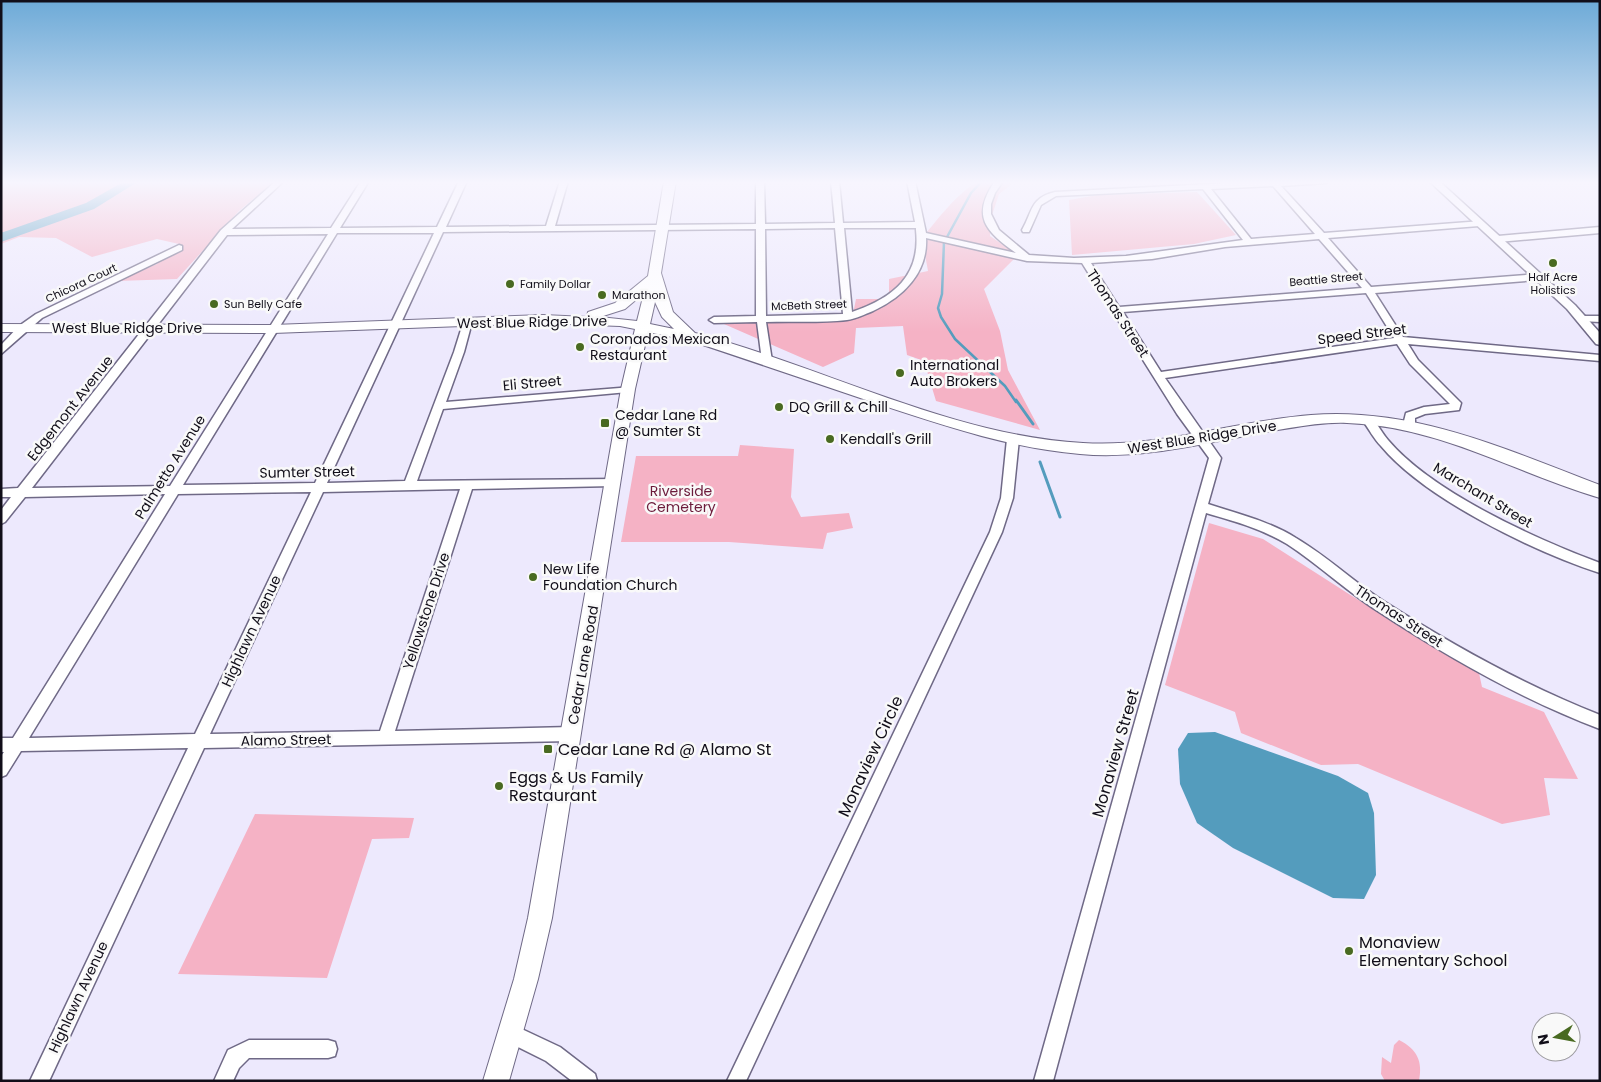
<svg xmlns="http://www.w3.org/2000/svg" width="1601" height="1082" font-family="Poppins,sans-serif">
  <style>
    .green { fill: #f5b2c5 }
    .water { fill: #549cbd }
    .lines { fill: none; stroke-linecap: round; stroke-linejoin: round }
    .stream-far1 { stroke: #549cbd; stroke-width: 2.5 }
    .stream { stroke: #549cbd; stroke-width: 3 }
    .river { fill: #549cbd; fill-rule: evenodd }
    .minor-casing { stroke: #6f6986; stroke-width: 3 }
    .tertiary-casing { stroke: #6f6986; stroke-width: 3 }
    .secondary-casing { stroke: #6f6986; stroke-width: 2 }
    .minor { fill: #fff; fill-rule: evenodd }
    .tertiary { fill: #fff; fill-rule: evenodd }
    .secondary { fill: #fff; fill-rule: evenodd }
    .poi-dot { fill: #496a21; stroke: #f9f9f9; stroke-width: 2 }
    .labels { text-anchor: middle; stroke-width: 5; stroke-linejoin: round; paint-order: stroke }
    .far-poi-label { font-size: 11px; fill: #110e19; stroke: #f9f9f9; text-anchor: start }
    .far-street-label { font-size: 11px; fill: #110e19; stroke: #f9f9f9 }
    .street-label { font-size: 14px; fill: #110e19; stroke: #f9f9f9 }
    .poi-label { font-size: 14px; fill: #110e19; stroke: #f9f9f9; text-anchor: start }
    .park-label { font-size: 14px; fill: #6c1b3b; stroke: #f9f9f9 }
    .near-poi-label { font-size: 16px; fill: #110e19; stroke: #f9f9f9; text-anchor: start }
    .near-street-label { font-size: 16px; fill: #110e19; stroke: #f9f9f9 }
  </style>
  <rect width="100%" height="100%" fill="#ede9fd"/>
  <g class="green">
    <polygon points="1,181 275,181 239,211 177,279 117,281 157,264 179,244 157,239 92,257 56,238 19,237 1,244"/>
    <path d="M979,181h37l-17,13 -8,24 -1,18 28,19 -34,34 16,42 8,39 32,60 -104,-29 -12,-40 -17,-6 -4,-29 -47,2 -2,25 -31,14 -106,-46 135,-2 4,-20h33v-20l39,-8 -6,-33c17,-20 34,-44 57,-57z"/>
    <polygon points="1197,192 1236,235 1194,244 1072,255 1069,200 1097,195"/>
    <polygon points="740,445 794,449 791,497 801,517 849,513 853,528 827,533 823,549 729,542 621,542 636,456 738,456"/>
    <polygon points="1209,523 1263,539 1352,596 1479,673 1482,687 1544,712 1578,779 1544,778 1550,815 1502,824 1358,764 1321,765 1241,733 1235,712 1165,685"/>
    <polygon points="255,814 414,818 409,838 372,839 327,978 178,974"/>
    <path d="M1399,1040c18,9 24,21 20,41h-34l-4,-7 1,-17 9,6 3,-18z"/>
  </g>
  <polygon class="water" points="1215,732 1338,776 1368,793 1374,813 1376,875 1364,899 1333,898 1233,848 1197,823 1180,784 1178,749 1188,733"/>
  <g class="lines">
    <g class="stream-far1">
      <polyline points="1,234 24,229"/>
      <polyline points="947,237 971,193 982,181"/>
      <polyline points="944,242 942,294 938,308 941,317 955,339 1005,386 1016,402"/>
    </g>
    <g class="stream">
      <polyline points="1016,400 1033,424"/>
      <polyline points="1040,462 1060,517"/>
    </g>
    <polygon class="river" points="125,181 139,181 94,209 1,242 1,233 86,203"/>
    <g class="minor-casing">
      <g id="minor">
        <path d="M276,181h8l-52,48 99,-1 30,-47h8l-29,47 97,-1 22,-46h8l-21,46 100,-1 14,-45h8l-13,45 201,-2v-43h8l1,43 70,-1 -4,-42h8l4,42 72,-1 -8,-41h8l11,52 90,20c-31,-22 -45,-37 -21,-72h8l-8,12 -4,11v10l8,16 30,25 45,3 52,-2 117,-16 -40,-51 -147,7 -15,9 -12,27h-6l-1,-2c11,-19 8,-32 33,-38l214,-11h61l-4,2 -45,3 43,47 158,-12v4l-3,1 -151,12 43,49 167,-13 5,3 -5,3 -163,13 28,44 197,18v6l-192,-17 10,16 43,43 -2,7 -34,4 -10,4v7l-6,4 -6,-4 3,-12 18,-6 26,-3 -40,-40 -13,-20 -232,34 56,80 -13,46c30,10 61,17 88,34 32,19 59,45 89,64 69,44 139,83 215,113v14c-80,-30 -154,-73 -224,-119 -31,-20 -58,-46 -89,-66 -25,-15 -53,-23 -81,-31l-153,568h-19l175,-623 -32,-44 -95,-151 -55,-2 -101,-23c2,35 -23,59 -53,73 -8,3 -17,8 -26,9 -26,3 -54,1 -81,2l6,39 -5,3 -5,-3 -5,-39 -43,1 -5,-3 5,-3 42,-1v-87l-313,3 -116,251 78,-2 49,-129 10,-32 3,-1 5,3 -8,30 -18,50 186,-15 1,2 -5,3 -185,17 -26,72 200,-2 2,3 -6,4 -141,3 -77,242 176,-4 5,2 2,5 -2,5 -5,2 -367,7 -155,333h-19l158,-333 -167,3 -15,24 -5,2v-21l3,-4h-3v-14h12l152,-244 -140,3 -20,25 -4,2v-14l10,-13h-10v-8l17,-1 203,-258zM1273,186l42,48 -64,5 -40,-50zM835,228l8,86 -77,2 -1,-87zM844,228h72v2c5,46 -23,68 -64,82zM337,233h97l-119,250 -132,2zM328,234l-158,252 -138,2 195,-253zM1319,239l43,49 -243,19 -28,-44 61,-4 73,-12zM1366,293l28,45 -233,34 -38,-60zM460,489l-80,242 -170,3 113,-242zM311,492l-116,242 -166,4 149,-244z"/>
        <polygon points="1600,227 1600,233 1498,242 1494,239 1498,236"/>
        <polygon points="179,245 182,246 182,250 42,318 1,354 1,345 19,326 36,314"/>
        <polygon points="1584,316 1600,316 1600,322 1581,321 1581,317"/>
        <path d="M1369,417l4,1c5,8 10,16 15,22 45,53 148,99 212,123v10c-65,-21 -175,-74 -219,-127 -7,-7 -12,-17 -18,-25z"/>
        <polygon points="1013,435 1019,439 1013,498 1002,532 746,1081 727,1081 990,532 1001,498 1007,439"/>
        <polygon points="511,1024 560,1047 595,1074 597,1081 572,1081 546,1061 504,1040 502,1033 504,1026"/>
        <polygon points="249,1040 328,1040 335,1042 337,1049 335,1056 328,1058 249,1058 239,1068 233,1081 214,1081 228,1050"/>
      </g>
    </g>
    <g class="tertiary-casing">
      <polygon id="tertiary" points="1429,181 1439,181 1575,305 1600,333 1600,345 1596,344 1567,309"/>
    </g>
    <g class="secondary-casing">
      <path id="secondary" d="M664,181h12l-15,92 12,39 22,21c126,33 257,103 388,110 77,5 151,-22 228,-28 102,-8 195,34 289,70v13c-88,-26 -157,-71 -253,-75 -25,-1 -50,4 -75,8 -63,11 -128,29 -192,23 -71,-6 -138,-29 -205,-51 -62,-21 -123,-42 -184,-62l-43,-9 -13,57 -83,529 -14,61 -29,102h-26l31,-102 14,-61 93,-529 14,-60 -15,-3 -77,-3 -270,10 -272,-1v-8l272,1 270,-10 44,2 1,-5 27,-9 33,-27zM644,293l-7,28 -37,-4 25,-8zM655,302l7,15 12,12 -24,-5z"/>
    </g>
    <use href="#minor" class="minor"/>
    <use href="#tertiary" class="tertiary"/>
    <use href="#secondary" class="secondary"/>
  </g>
  <linearGradient id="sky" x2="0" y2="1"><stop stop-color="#6daad7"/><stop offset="0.55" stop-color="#f7f5fe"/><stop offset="1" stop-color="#f7f5fe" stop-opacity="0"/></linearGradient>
  <rect width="1601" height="332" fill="url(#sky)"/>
  <g class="poi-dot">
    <circle cx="1553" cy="263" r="5"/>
    <circle cx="510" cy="284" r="5"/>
    <circle cx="602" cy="295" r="5"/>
    <circle cx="214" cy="304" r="5"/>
    <circle cx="580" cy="347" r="5"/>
    <circle cx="900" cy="373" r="5"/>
    <circle cx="779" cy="407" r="5"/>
    <rect x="600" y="418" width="10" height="10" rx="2.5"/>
    <circle cx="830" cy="439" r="5"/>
    <circle cx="533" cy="577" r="5"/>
    <rect x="543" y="744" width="10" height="10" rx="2.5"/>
    <circle cx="499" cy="786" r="5"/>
    <circle cx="1349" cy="951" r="5"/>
  </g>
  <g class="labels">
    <g class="far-poi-label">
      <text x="1553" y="281" text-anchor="middle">Half Acre<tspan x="1553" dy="13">Holistics</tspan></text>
      <text x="520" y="288">Family Dollar</text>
      <text x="612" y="299">Marathon</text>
      <text x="224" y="308">Sun Belly Cafe</text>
    </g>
    <g class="far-street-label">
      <text transform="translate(1326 279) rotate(-5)" y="4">Beattie Street</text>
      <text transform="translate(81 283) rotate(-25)" y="4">Chicora Court</text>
      <text transform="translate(809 305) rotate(-2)" y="4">McBeth Street</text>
    </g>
    <g class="street-label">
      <text transform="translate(1118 313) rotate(57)" y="5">Thomas Street</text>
      <text transform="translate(532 322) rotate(-1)" y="5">West Blue Ridge Drive</text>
      <text x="127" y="333">West Blue Ridge Drive</text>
      <text transform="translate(1362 334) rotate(-7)" y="5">Speed Street</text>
      <text transform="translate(532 383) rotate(-5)" y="5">Eli Street</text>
      <text transform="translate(70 408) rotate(-52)" y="5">Edgemont Avenue</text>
      <text transform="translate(1202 437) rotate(-9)" y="5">West Blue Ridge Drive</text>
      <text transform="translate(170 467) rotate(-58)" y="5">Palmetto Avenue</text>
      <text transform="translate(307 472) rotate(-1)" y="5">Sumter Street</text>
      <text transform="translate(1483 495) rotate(31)" y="5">Marchant Street</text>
      <text transform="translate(426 611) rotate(-72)" y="5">Yellowstone Drive</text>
      <text transform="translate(1399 616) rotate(33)" y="5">Thomas Street</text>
      <text transform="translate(251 631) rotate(-65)" y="5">Highlawn Avenue</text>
      <text transform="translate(583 665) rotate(-80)" y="5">Cedar Lane Road</text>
      <text transform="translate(286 740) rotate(-1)" y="5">Alamo Street</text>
      <text transform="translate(78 997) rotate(-65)" y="5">Highlawn Avenue</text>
    </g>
    <g class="poi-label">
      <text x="590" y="344">Coronados Mexican<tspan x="590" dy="16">Restaurant</tspan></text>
      <text x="910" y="370">International<tspan x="910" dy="16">Auto Brokers</tspan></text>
      <text x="789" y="412">DQ Grill &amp; Chill</text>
      <text x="615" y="420">Cedar Lane Rd<tspan x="615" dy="16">@ Sumter St</tspan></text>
      <text x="840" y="444">Kendall's Grill</text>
      <text x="543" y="574">New Life<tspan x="543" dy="16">Foundation Church</tspan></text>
    </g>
    <g class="park-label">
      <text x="681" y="496">Riverside<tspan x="681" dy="16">Cemetery</tspan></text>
    </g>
    <g class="near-poi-label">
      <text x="558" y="755">Cedar Lane Rd @ Alamo St</text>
      <text x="509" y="783">Eggs &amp; Us Family<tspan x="509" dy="18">Restaurant</tspan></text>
      <text x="1359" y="948">Monaview<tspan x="1359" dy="18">Elementary School</tspan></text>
    </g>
    <g class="near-street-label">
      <text transform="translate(1115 753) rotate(-74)" y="6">Monaview Street</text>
      <text transform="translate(870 756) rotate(-65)" y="6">Monaview Circle</text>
    </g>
  </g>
  <rect width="1601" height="1082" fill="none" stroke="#110e19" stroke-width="5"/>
  <g transform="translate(1556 1037) rotate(259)"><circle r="24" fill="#f9f9f9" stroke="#9c9b9f"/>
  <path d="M0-4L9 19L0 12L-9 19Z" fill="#496a21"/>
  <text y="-8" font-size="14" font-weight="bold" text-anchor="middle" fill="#110e19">N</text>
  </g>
</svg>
